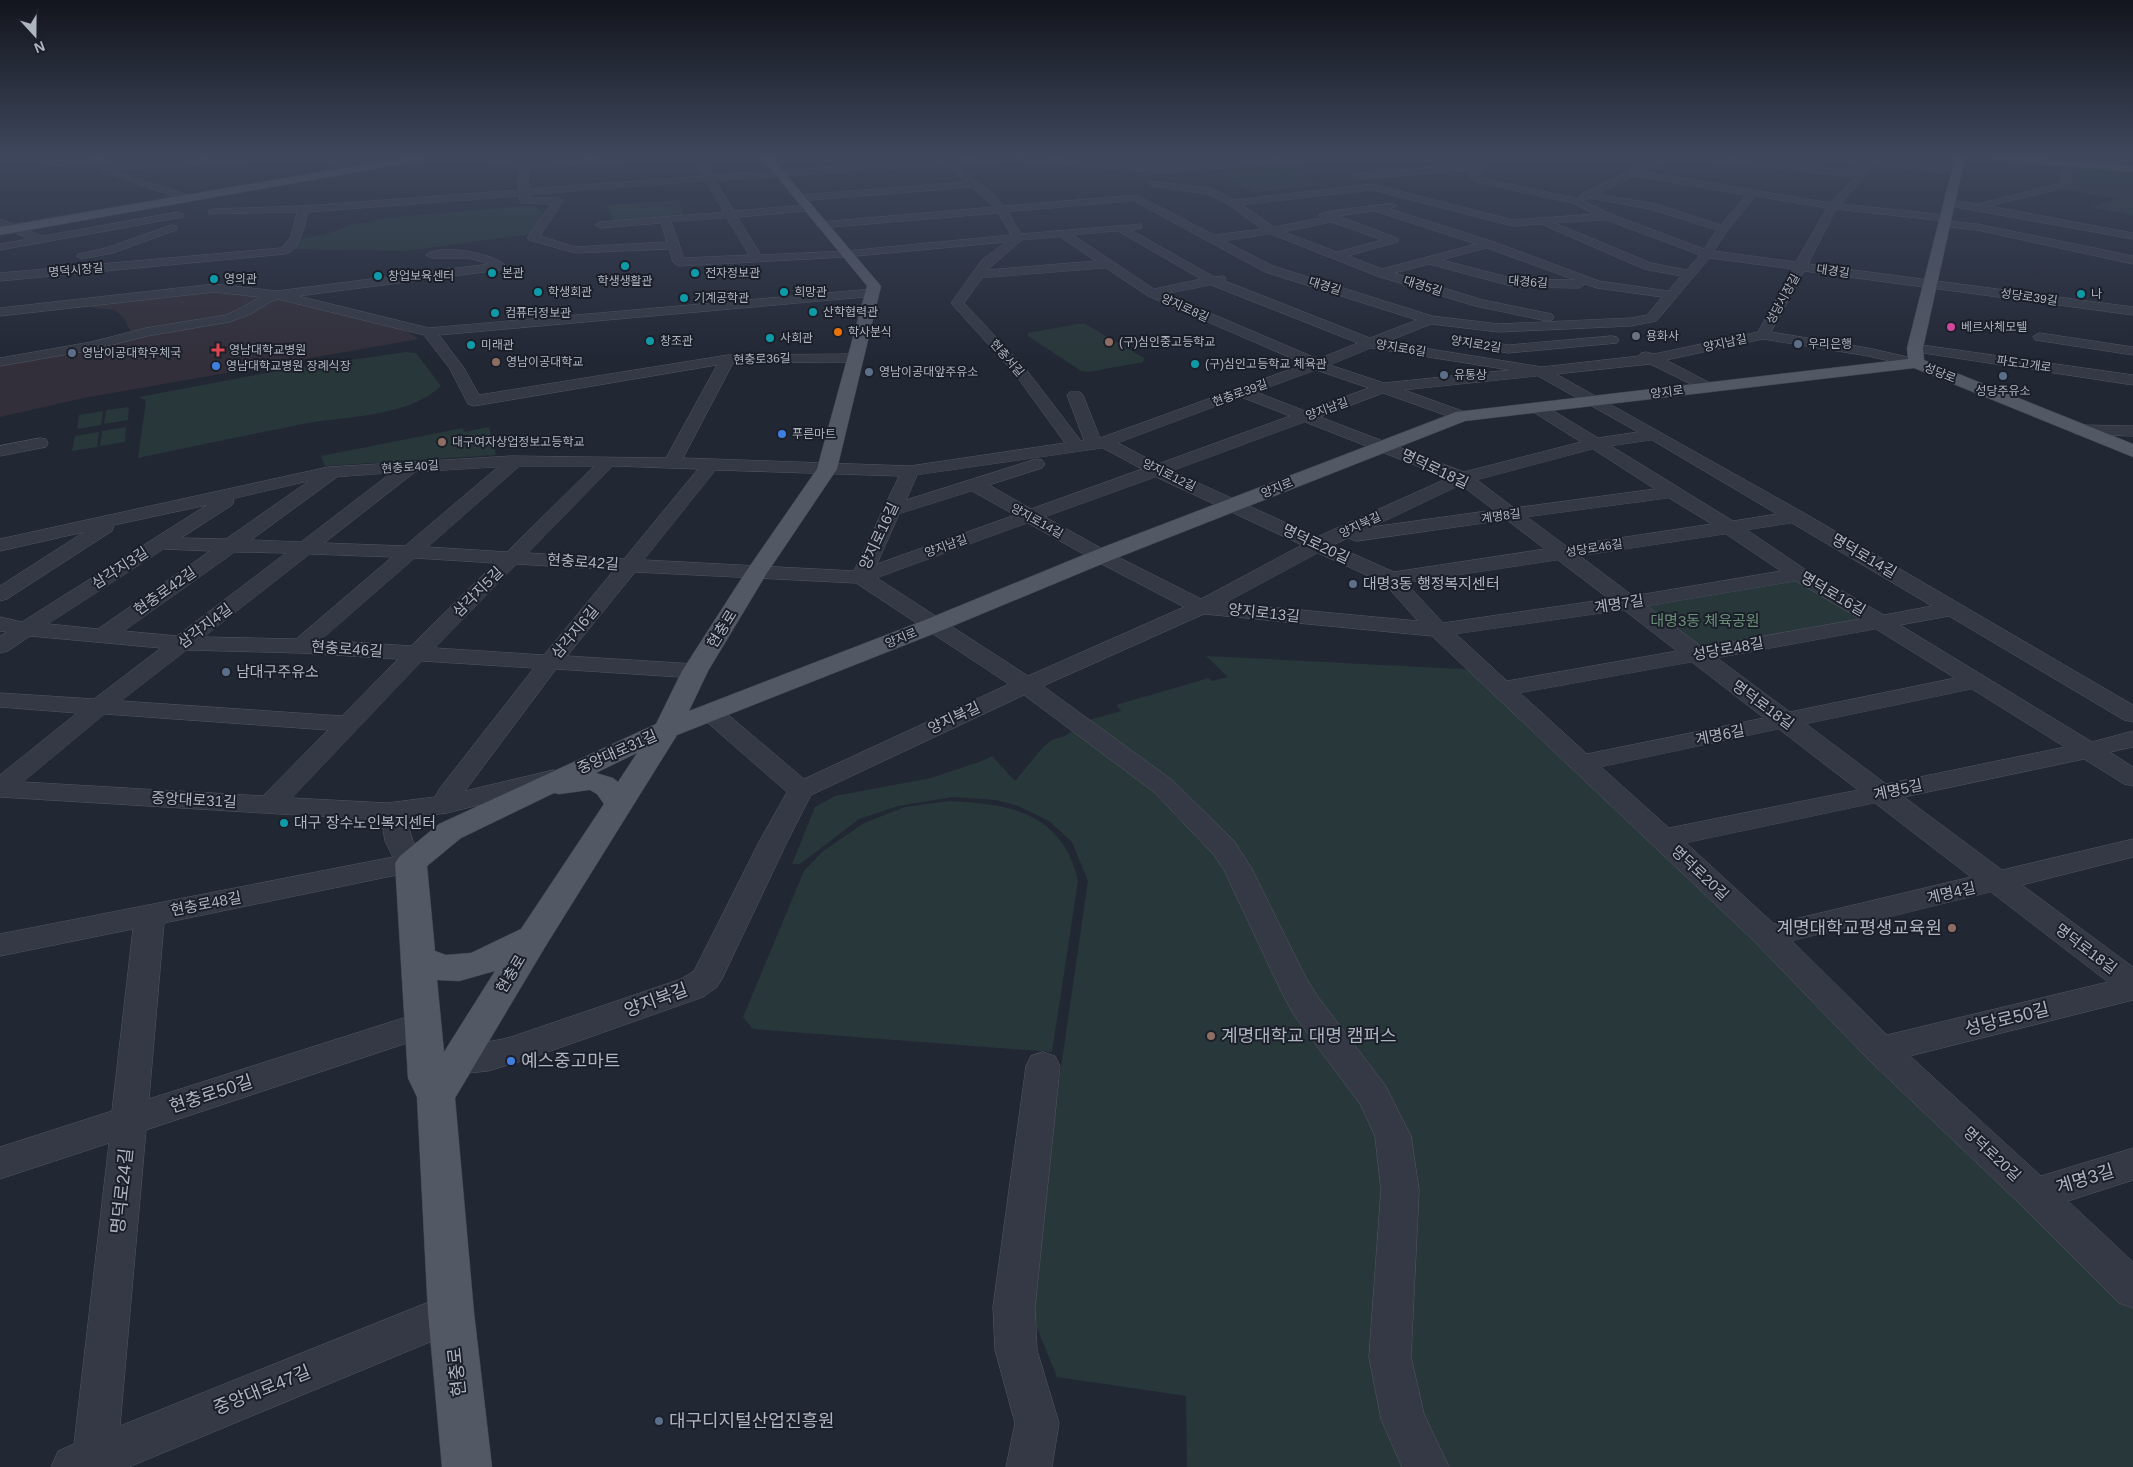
<svg xmlns="http://www.w3.org/2000/svg" width="2133" height="1467" font-family="Helvetica,'Noto Sans KR',sans-serif">
  <style>
    .medical { fill: #322f3a }
    .green { fill: #283739 }
    .lines { fill: none; stroke-linecap: round; stroke-linejoin: round }
    .minor-casing { stroke: #525762; stroke-width: 1 }
    .major-casing { stroke: #3e434e; stroke-width: 1 }
    .minor { fill: #353945; fill-rule: evenodd }
    .major { fill: #535865; fill-rule: evenodd }
    .culture-dot { fill: #0f9aa8; stroke: #1b1f29; stroke-width: 2 }
    .hotel-dot { fill: #d1479c; stroke: #1b1f29; stroke-width: 2 }
    .food-dot { fill: #e8710a; stroke: #1b1f29; stroke-width: 2 }
    .worship-dot { fill: #6b7280; stroke: #1b1f29; stroke-width: 2 }
    .education-dot { fill: #8d6e63; stroke: #1b1f29; stroke-width: 2 }
    .service-dot { fill: #5c6f8a; stroke: #1b1f29; stroke-width: 2 }
    .health-dot { fill: #e0444e; stroke: #1b1f29; stroke-width: 2 }
    .shop-dot { fill: #3f7fe0; stroke: #1b1f29; stroke-width: 2 }
    .labels { text-anchor: middle; stroke-width: 4; stroke-linejoin: round; paint-order: stroke }
    .far-street-label { font-size: 12px; fill: #afb4c1; stroke: #1b1f29 }
    .far-poi-label { font-size: 12px; fill: #afb4c1; stroke: #1b1f29; text-anchor: start }
    .street-label { font-size: 15px; fill: #afb4c1; stroke: #1b1f29 }
    .poi-label { font-size: 15px; fill: #afb4c1; stroke: #1b1f29; text-anchor: start }
    .park-label { font-size: 15px; fill: #6a8f77; stroke: #1b1f29 }
    .near-poi-label { font-size: 18px; fill: #afb4c1; stroke: #1b1f29; text-anchor: start }
    .near-street-label { font-size: 18px; fill: #afb4c1; stroke: #1b1f29 }
  </style>
  <rect width="100%" height="100%" fill="#222734"/>
  <polygon class="medical" points="217,292 256,294 308,306 394,327 408,332 419,339 84,398 0,417 0,363 133,335 122,316 114,310 91,308 92,306 96,304"/>
  <g class="green">
    <polygon points="2074,157 2133,157 2133,165 2074,160"/>
    <polygon points="2074,167 2133,172 2133,216 2091,207 2115,199 2062,188 2070,185"/>
    <polygon points="1287,168 1327,186 1254,192 1217,174"/>
    <polygon points="678,200 686,217 614,222 607,205"/>
    <polygon points="534,205 545,215 531,234 406,251 292,249 299,240 330,233 353,224 374,222 375,219"/>
    <polygon points="1078,324 1085,324 1144,358 1143,362 1089,372 1081,371 1028,336 1028,333"/>
    <path d="M407,352l9,1 25,33c-32,31 -96,30 -138,38 -55,11 -110,22 -165,34l8,-57 -7,-4 154,-29z"/>
    <polygon points="129,407 128,420 104,424 106,410"/>
    <polygon points="103,411 101,425 77,429 79,415"/>
    <polygon points="126,427 125,442 100,446 102,431"/>
    <polygon points="489,427 496,455 325,466 321,456 463,428 464,432"/>
    <polygon points="99,432 97,447 72,451 75,436"/>
    <polygon points="1799,574 1880,622 1694,655 1627,603"/>
    <polygon points="1206,656 1482,670 2133,1291 2133,1467 1187,1467 1186,1396 1057,1377 1027,1303 1088,881 1072,842 1049,821 1018,806 996,800 953,797 898,806 859,819 800,864 792,864 815,807 835,796 931,778 982,761 992,756 1015,781 1043,747 1052,740 1065,736 1089,720 1121,711 1116,705 1209,678 1212,681 1228,677"/>
    <path d="M949,801c62,3 113,11 129,80l-26,171 -299,-23 -10,-12 61,-146 18,-19 42,-29 41,-16z"/>
  </g>
  <g class="lines">
    <g class="minor-casing">
      <g id="minor">
        <polygon points="49,157 59,157 56,161 124,157 128,160 124,163 42,166 42,162"/>
        <polygon points="232,157 278,157 274,160 114,171 191,196 191,200 187,201 100,171 116,164"/>
        <polygon points="312,157 326,157 364,169 359,172"/>
        <path d="M476,157h16l28,6 96,-6h44l-4,3 -127,8 -1,21 175,-13 -11,-19h8l12,18 281,-18h43l125,10 134,-10h38l-4,3 -168,13 -145,-12 -60,4 36,28 12,13 132,-11 78,40 48,-6 -33,-24 -21,-11 -56,-8 -3,-1v-4l61,7 25,12 137,-16 141,36 82,-6 -23,-11 -96,-21 -7,-5v-3l5,-4 -118,9 -5,-3 5,-3 123,-9v-7h8l2,9 -10,9 3,3 97,21 34,16 91,34 13,-19 -67,-21 -61,-11 -5,2 -5,-3 4,-4 76,-36h11l-27,15 188,31 23,-26 -157,-17 -4,-3h28l137,15 3,-8 -16,-2 -1,-2 4,-3 110,11 5,3 -5,3 -88,-9 -5,11 -24,28 105,11 5,3 -4,3 30,3 156,32v8l-156,-34 -36,-4 -1,-2 4,-3 -108,-12 -28,55 325,43v8l-329,-44 -33,61 97,16 53,12 2,3 -2,3 -5,1 -48,-11 -105,-17 -97,21 46,24 3,3 -3,3 -5,2 -57,-28 -94,10 248,139 329,192v17l-9,-2 -175,-104 -49,9 192,117 41,-11v16l-23,5 23,15v19l-9,-2 -40,-25 -180,38 98,73 131,-31v18l-111,28 111,82v33l-223,56 131,120 92,-28v32l-65,21 65,61v46l-14,-5 -100,-100 -150,-143 -116,-120 -321,-304 -228,-22 -161,72 129,94 62,61 18,28 54,109 12,19 67,88 26,51 8,54 -8,167 13,57 25,53h-47l-21,-48 -12,-62 12,-167 -6,-54 -15,-32 -66,-89 -13,-24 -57,-121 -10,-15 -60,-63 -130,-97 -213,100 -24,47 -65,137 -5,8 -14,10 -178,63 -37,11 -29,3 -12,-4 -5,-10 5,-10c21,-7 43,-7 64,-13l170,-58 13,-8 65,-129 28,-50 -86,-75 -3,-5 3,-5 9,-2 9,2 85,72 205,-95 -153,-101 -221,-11 -68,84 128,8 8,2 4,5 -4,5 -8,2 -139,-9 -91,122 88,-21 9,2 4,6 -4,6 -115,29 -41,5 7,23 12,22 -4,7 -257,53 -15,176 273,-87 12,4 5,9 -5,9 -288,96 -26,296 331,-133 15,6 6,14 -6,14 -337,140h-78l7,-16 16,-7 35,-301 -109,36v-32l112,-36 21,-182 -133,27v-22l393,-77 -8,-16 -3,-18 -3,-3 -379,-23v-22l77,-62 -77,-6v-14l94,6 67,-51 -131,-12 -22,15 -8,2v-17l7,-4 -7,-1v-14l22,5 185,-117 -93,20 -2,6 -105,68 -7,2v-15l84,-54 -84,19v-12l328,-72 183,-11 155,2 51,-93 -243,41 -6,-2 -18,-35 -26,-34 -146,-36 -8,3 -19,12 -22,8 -82,14 -55,14 -92,16v-8l91,-16 55,-14 80,-13 15,-7 19,-11 -46,-5 -214,24v-8l214,-24 63,7 212,-27 -21,-6h-36l-6,-3c12,-12 69,-2 80,11l-6,4 -202,26 131,32 443,-39 6,4 -2,3 -437,39 25,33 15,27 249,-40 126,-1 5,1 2,3 -2,3 -5,1 -121,1 -50,95 227,8 155,-23 -50,-69 -64,-71 31,-43 24,-18 -160,15 -167,9 -6,-4 -4,-13 -94,4 -46,-13 -2,-2 24,-34 -30,-1 -2,-7 -211,16c-4,13 -7,38 -23,42l-285,27v-8l281,-25 10,-11 6,-25 -88,2 -1,-2 1,-2 4,-1 90,-3 215,-16 2,-21 -43,-10zM946,166l20,16 -167,13 -5,3 5,3 173,-14 22,20 -173,15 -5,3 5,3 177,-15 13,22 -165,16 -85,4 -24,-38 70,-6 5,-3 -5,-3 -73,6 -19,-30zM1634,176l112,19 -25,30 -65,-21 -58,-10zM706,181l18,31 -124,10 -5,3 5,3 61,-5 6,19 -92,5 -35,-11 23,-35 -5,-3h-29v-3zM1372,190l141,36 28,-2 103,45 37,7 -13,15 -69,-10 -105,-39 -104,-33 7,-3 -5,-3 -68,9 -5,3 2,3 -47,9 -32,-22zM1756,196l71,12 -31,54 -82,-11 13,-20zM1134,201l131,71 152,48 -47,18 -145,-57 1,-2 -2,-3 -10,1 -83,-47 10,-2 1,-2 -1,-2 -120,10 -13,-22zM1375,211l101,33 -94,25 -34,-13 49,-14 2,-2 -2,-2 -59,-22zM727,218l22,37 -65,3 -13,-36zM1607,220l93,35 -13,15 -36,-7 -96,-40zM1332,222l50,18 -45,12 -53,-20zM1118,231l83,48 -47,10 -81,-54zM1271,234l106,42 98,30 72,15 5,-1 2,-3 -2,-3 -69,-14 -89,-27 35,-9 86,23 64,1 6,-4 12,4 65,9 -15,18 -16,3 -132,6 -67,-8 -159,-50 -49,-25zM1060,237l36,24 -109,9 35,-30zM1487,248l88,32 -60,-1 -73,-19zM1710,258l83,11 -35,63 -104,22 -8,-2 -5,1 -2,3 -97,11 -156,-25 45,-18 68,8 132,-6 25,-5zM1106,268l42,28 157,68 -205,74 -17,-43 -3,-3h-10l-3,3 17,45 -3,1 -56,-73 -61,-65 18,-25zM1211,285l147,58 -40,16 -153,-65zM1371,348h1l138,22 -126,13 -54,-18zM1316,370l53,18 -64,23 -49,-19zM1538,376l100,56 -40,6 -56,-34h-12l-2,3 2,3 51,32 -117,30 -144,-55 63,-24 79,28 6,-2 2,-3 -2,-3 -64,-23zM1241,397l49,19 -132,48 -40,-21zM1305,422l143,56 -131,59 -145,-66zM1652,440l125,74 -44,7 -122,-75zM1103,448l39,21 -111,40 -42,-24 53,-17 3,-4 -3,-4 -6,-1 -130,41 11,-25zM1593,449l62,40 -141,19 -37,-28zM520,466h74l-87,86 -79,-5zM613,466l85,3 -74,90 -96,-6zM498,467l-93,79 -81,-3 91,-71zM716,470l183,6 -45,95 -210,-11zM391,473l-90,69 -50,-2 86,-63zM1156,477l146,68 -101,54 -93,-47 -63,-35zM309,481l-83,58 -45,-1 51,-33 2,-4 -1,-2zM1461,485l33,25 -122,17zM972,491l43,24 -138,49 22,-50zM1669,498l43,26 -146,22 -39,-29zM1507,520l38,29 -151,23 -61,-27 15,-7 8,3zM1028,523l66,37 90,47 -156,69 -151,-98zM1792,523l140,83 -48,9 -78,-45 -59,-40zM1726,534l55,37 -148,25 -53,-40zM164,549l46,2 -112,78 -50,-5zM235,552l51,1 -109,83 -53,-5zM1318,553l66,30 34,38 -193,-18zM310,554l82,3 -96,82 -92,-2zM415,558l80,5 -84,83 -90,-6zM1558,560l51,39 -166,24 -37,-40zM517,564l97,6 -70,85 -109,-7zM1796,581l64,38 -158,28 -55,-41zM1624,610l53,41 -170,30 -51,-47zM1876,629l79,49 -165,34 -73,-54zM187,650l114,3 97,6 -56,57 -221,-15zM422,661l112,7 -94,120 -5,9 -48,6 -95,-5zM1692,662l72,56 -177,36 -67,-61zM1972,689l93,58 -179,37 -80,-60zM105,714l223,16 -65,66 -240,-14zM1779,729l79,61 -189,38 -68,-61zM1875,803l96,74 -197,47 -88,-81zM1991,892l117,90 -221,53 -95,-94z"/>
        <polygon points="2059,157 2067,157 2071,163 2071,183 2067,187 1989,206 2133,233 2133,239 1950,206 1945,203 1950,200 1978,204 2061,183 2061,163"/>
        <polygon points="179,212 184,215 183,217 0,250 0,244 29,239 0,226 0,219 42,236"/>
        <polygon points="172,225 176,226 177,228 176,230 113,253 82,259 76,256 78,254 106,248"/>
        <polygon points="2040,333 2133,347 2133,355 2035,340 2033,337"/>
        <polygon points="1612,336 1617,337 1619,340 1617,343 1508,353 1475,347 1473,344 1475,341 1480,340 1508,345"/>
        <polygon points="1915,344 2133,375 2133,385 1910,351 1908,348 1910,345"/>
        <polygon points="2081,425 2133,426 2133,436 2075,434 2073,430 2075,426"/>
        <polygon points="40,438 46,439 48,443 46,447 0,456 0,446"/>
        <polygon points="1043,1052 1055,1056 1060,1066 1035,1307 1037,1350 1059,1423 1052,1467 1006,1467 1015,1423 995,1350 993,1307 1026,1066 1031,1056"/>
      </g>
    </g>
    <g class="major-casing">
      <g id="major">
        <polygon points="408,157 430,157 425,160 0,235 0,227"/>
        <path d="M761,157h10l110,129 -44,183 -70,104 -59,98 -19,40 236,-91 168,-69 363,-139 452,-53 -1,-11 48,-191h10l-42,191 1,12 209,84v13l-219,-89 -449,53 -356,140 -166,69 -266,105 -132,212 -90,151 19,215 18,154h-50l-14,-154 -11,-216 -9,-19 -13,-215 5,-7 39,-32 217,-100 26,-53 63,-98 72,-104 50,-183zM637,753l-19,29 -5,-4 -17,-5zM590,790l7,4 7,10 -83,125 -50,24 -25,2 -11,-4 -8,-85 34,-28 93,-45 5,1zM495,971l-51,81 -7,-72 22,1z"/>
        <polygon points="1990,157 2029,157 2133,166 2133,172 1995,160"/>
      </g>
    </g>
    <use href="#minor" class="minor"/>
    <use href="#major" class="major"/>
  </g>
  <linearGradient id="sky" x2="0" y2="1"><stop stop-color="#13151d"/><stop offset="0.43" stop-color="#3e475c"/><stop offset="1" stop-color="#3e475c" stop-opacity="0"/></linearGradient>
  <rect width="2133" height="362" fill="url(#sky)"/>
  <g class="culture-dot">
    <circle cx="625" cy="266" r="5"/>
    <circle cx="492" cy="273" r="5"/>
    <circle cx="695" cy="273" r="5"/>
    <circle cx="378" cy="276" r="5"/>
    <circle cx="214" cy="279" r="5"/>
    <circle cx="538" cy="292" r="5"/>
    <circle cx="784" cy="292" r="5"/>
    <circle cx="2081" cy="294" r="5"/>
    <circle cx="684" cy="298" r="5"/>
    <circle cx="813" cy="312" r="5"/>
    <circle cx="495" cy="313" r="5"/>
    <circle cx="770" cy="338" r="5"/>
    <circle cx="650" cy="341" r="5"/>
    <circle cx="471" cy="345" r="5"/>
    <circle cx="1195" cy="364" r="5"/>
    <circle cx="284" cy="823" r="5"/>
  </g>
  <circle class="hotel-dot" cx="1951" cy="327" r="5"/>
  <circle class="food-dot" cx="838" cy="332" r="5"/>
  <circle class="worship-dot" cx="1636" cy="336" r="5"/>
  <g class="education-dot">
    <circle cx="1109" cy="342" r="5"/>
    <circle cx="496" cy="362" r="5"/>
    <circle cx="442" cy="442" r="5"/>
    <circle cx="1952" cy="928" r="5"/>
    <circle cx="1211" cy="1036" r="5"/>
  </g>
  <g class="service-dot">
    <circle cx="1798" cy="344" r="5"/>
    <circle cx="72" cy="353" r="5"/>
    <circle cx="869" cy="372" r="5"/>
    <circle cx="1444" cy="375" r="5"/>
    <circle cx="2003" cy="376" r="5"/>
    <circle cx="1353" cy="584" r="5"/>
    <circle cx="226" cy="672" r="5"/>
    <circle cx="659" cy="1421" r="5"/>
  </g>
  <path class="health-dot" d="M215.5 342.5h5v5h5v5h-5v5h-5v-5h-5v-5h5z"/>
  <g class="shop-dot">
    <circle cx="216" cy="366" r="5"/>
    <circle cx="782" cy="434" r="5"/>
    <circle cx="511" cy="1061" r="5"/>
  </g>
  <g class="labels">
    <g class="far-street-label">
      <text transform="translate(76 270) rotate(-5)" y="4">명덕시장길</text>
      <text transform="translate(1833 271) rotate(8)" y="4">대경길</text>
      <text transform="translate(1528 282) rotate(4)" y="4">대경6길</text>
      <text transform="translate(1325 286) rotate(17)" y="4">대경길</text>
      <text transform="translate(1423 286) rotate(17)" y="4">대경5길</text>
      <text transform="translate(2029 297) rotate(8)" y="4">성당로39길</text>
      <text transform="translate(1783 299) rotate(-61)" y="4">성당시장길</text>
      <text transform="translate(1185 308) rotate(24)" y="4">양지로8길</text>
      <text transform="translate(1725 343) rotate(-12)" y="4">양지남길</text>
      <text transform="translate(1476 344) rotate(9)" y="4">양지로2길</text>
      <text transform="translate(1401 348) rotate(9)" y="4">양지로6길</text>
      <text transform="translate(1007 358) rotate(49)" y="4">현충서길</text>
      <text transform="translate(762 359) rotate(-2)" y="4">현충로36길</text>
      <text transform="translate(2024 364) rotate(8)" y="4">파도고개로</text>
      <text transform="translate(1940 373) rotate(22)" y="4">성당로</text>
      <text transform="translate(1667 392) rotate(-7)" y="4">양지로</text>
      <text transform="translate(1240 393) rotate(-20)" y="4">현충로39길</text>
      <text transform="translate(1327 409) rotate(-20)" y="4">양지남길</text>
      <text transform="translate(410 467) rotate(-4)" y="4">현충로40길</text>
      <text transform="translate(1169 475) rotate(26)" y="4">양지로12길</text>
      <text transform="translate(1277 488) rotate(-22)" y="4">양지로</text>
      <text transform="translate(1501 516) rotate(-8)" y="4">계명8길</text>
      <text transform="translate(1037 521) rotate(29)" y="4">양지로14길</text>
      <text transform="translate(1360 525) rotate(-25)" y="4">양지북길</text>
      <text transform="translate(946 546) rotate(-20)" y="4">양지남길</text>
      <text transform="translate(1594 548) rotate(-9)" y="4">성당로46길</text>
      <text transform="translate(901 638) rotate(-22)" y="4">양지로</text>
    </g>
    <g class="far-poi-label">
      <text x="502" y="277">본관</text>
      <text x="705" y="277">전자정보관</text>
      <text x="388" y="280">창업보육센터</text>
      <text x="224" y="283">영의관</text>
      <text x="625" y="285" text-anchor="middle">학생생활관</text>
      <text x="548" y="296">학생회관</text>
      <text x="794" y="296">희망관</text>
      <text x="2091" y="298">나</text>
      <text x="694" y="302">기계공학관</text>
      <text x="823" y="316">산학협력관</text>
      <text x="505" y="317">컴퓨터정보관</text>
      <text x="1961" y="331">베르사체모텔</text>
      <text x="848" y="336">학사분식</text>
      <text x="1646" y="340">용화사</text>
      <text x="780" y="342">사회관</text>
      <text x="660" y="345">창조관</text>
      <text x="1119" y="346">(구)심인중고등학교</text>
      <text x="1808" y="348">우리은행</text>
      <text x="481" y="349">미래관</text>
      <text x="229" y="354">영남대학교병원</text>
      <text x="82" y="357">영남이공대학우체국</text>
      <text x="506" y="366">영남이공대학교</text>
      <text x="1205" y="368">(구)심인고등학교 체육관</text>
      <text x="226" y="370">영남대학교병원 장례식장</text>
      <text x="879" y="376">영남이공대앞주유소</text>
      <text x="1454" y="379">유통상</text>
      <text x="2003" y="395" text-anchor="middle">성당주유소</text>
      <text x="792" y="438">푸른마트</text>
      <text x="452" y="446">대구여자상업정보고등학교</text>
    </g>
    <g class="street-label">
      <text transform="translate(1435 469) rotate(25)" y="5">명덕로18길</text>
      <text transform="translate(879 536) rotate(-65)" y="5">양지로16길</text>
      <text transform="translate(1316 544) rotate(25)" y="5">명덕로20길</text>
      <text transform="translate(1864 556) rotate(30)" y="5">명덕로14길</text>
      <text transform="translate(583 562) rotate(4)" y="5">현충로42길</text>
      <text transform="translate(120 568) rotate(-33)" y="5">삼각지3길</text>
      <text transform="translate(165 591) rotate(-35)" y="5">현충로42길</text>
      <text transform="translate(478 592) rotate(-45)" y="5">삼각지5길</text>
      <text transform="translate(1833 594) rotate(30)" y="5">명덕로16길</text>
      <text transform="translate(1619 604) rotate(-9)" y="5">계명7길</text>
      <text transform="translate(1264 613) rotate(6)" y="5">양지로13길</text>
      <text transform="translate(205 626) rotate(-37)" y="5">삼각지4길</text>
      <text transform="translate(722 629) rotate(-58)" y="5">현충로</text>
      <text transform="translate(575 632) rotate(-50)" y="5">삼각지6길</text>
      <text transform="translate(347 649) rotate(4)" y="5">현충로46길</text>
      <text transform="translate(1728 649) rotate(-10)" y="5">성당로48길</text>
      <text transform="translate(1763 705) rotate(36)" y="5">명덕로18길</text>
      <text transform="translate(954 718) rotate(-25)" y="5">양지북길</text>
      <text transform="translate(1720 735) rotate(-11)" y="5">계명6길</text>
      <text transform="translate(617 752) rotate(-24)" y="5">중앙대로31길</text>
      <text transform="translate(1898 790) rotate(-12)" y="5">계명5길</text>
      <text transform="translate(194 800) rotate(3)" y="5">중앙대로31길</text>
      <text transform="translate(1700 873) rotate(43)" y="5">명덕로20길</text>
      <text transform="translate(1951 893) rotate(-13)" y="5">계명4길</text>
      <text transform="translate(206 904) rotate(-11)" y="5">현충로48길</text>
      <text transform="translate(2086 949) rotate(37)" y="5">명덕로18길</text>
      <text transform="translate(511 974) rotate(-59)" y="5">현충로</text>
      <text transform="translate(1992 1154) rotate(43)" y="5">명덕로20길</text>
    </g>
    <g class="poi-label">
      <text x="1363" y="589">대명3동 행정복지센터</text>
      <text x="236" y="677">남대구주유소</text>
      <text x="294" y="828">대구 장수노인복지센터</text>
    </g>
    <g class="park-label">
      <text x="1705" y="626">대명3동 체육공원</text>
    </g>
    <g class="near-poi-label">
      <text x="1942" y="934" text-anchor="end">계명대학교평생교육원</text>
      <text x="1221" y="1042">계명대학교 대명 캠퍼스</text>
      <text x="521" y="1067">예스중고마트</text>
      <text x="669" y="1427">대구디지털산업진흥원</text>
    </g>
    <g class="near-street-label">
      <text transform="translate(656 1000) rotate(-20)" y="6">양지북길</text>
      <text transform="translate(2007 1019) rotate(-14)" y="6">성당로50길</text>
      <text transform="translate(211 1094) rotate(-18)" y="6">현충로50길</text>
      <text transform="translate(2085 1179) rotate(-17)" y="6">계명3길</text>
      <text transform="translate(122 1191) rotate(-84)" y="6">명덕로24길</text>
      <text transform="translate(457 1372) rotate(-96)" y="6">현충로</text>
      <text transform="translate(262 1390) rotate(-22)" y="6">중앙대로47길</text>
    </g>
  </g>
  <g transform="translate(35 35) rotate(159)" stroke="#1b1f29" stroke-width="4" paint-order="stroke">
  <path d="M0-4L9 19L0 12L-9 19Z" fill="#afb4c1"/>
  <text y="-8" font-size="14" font-weight="bold" text-anchor="middle" fill="#afb4c1">N</text>
  </g>
</svg>
